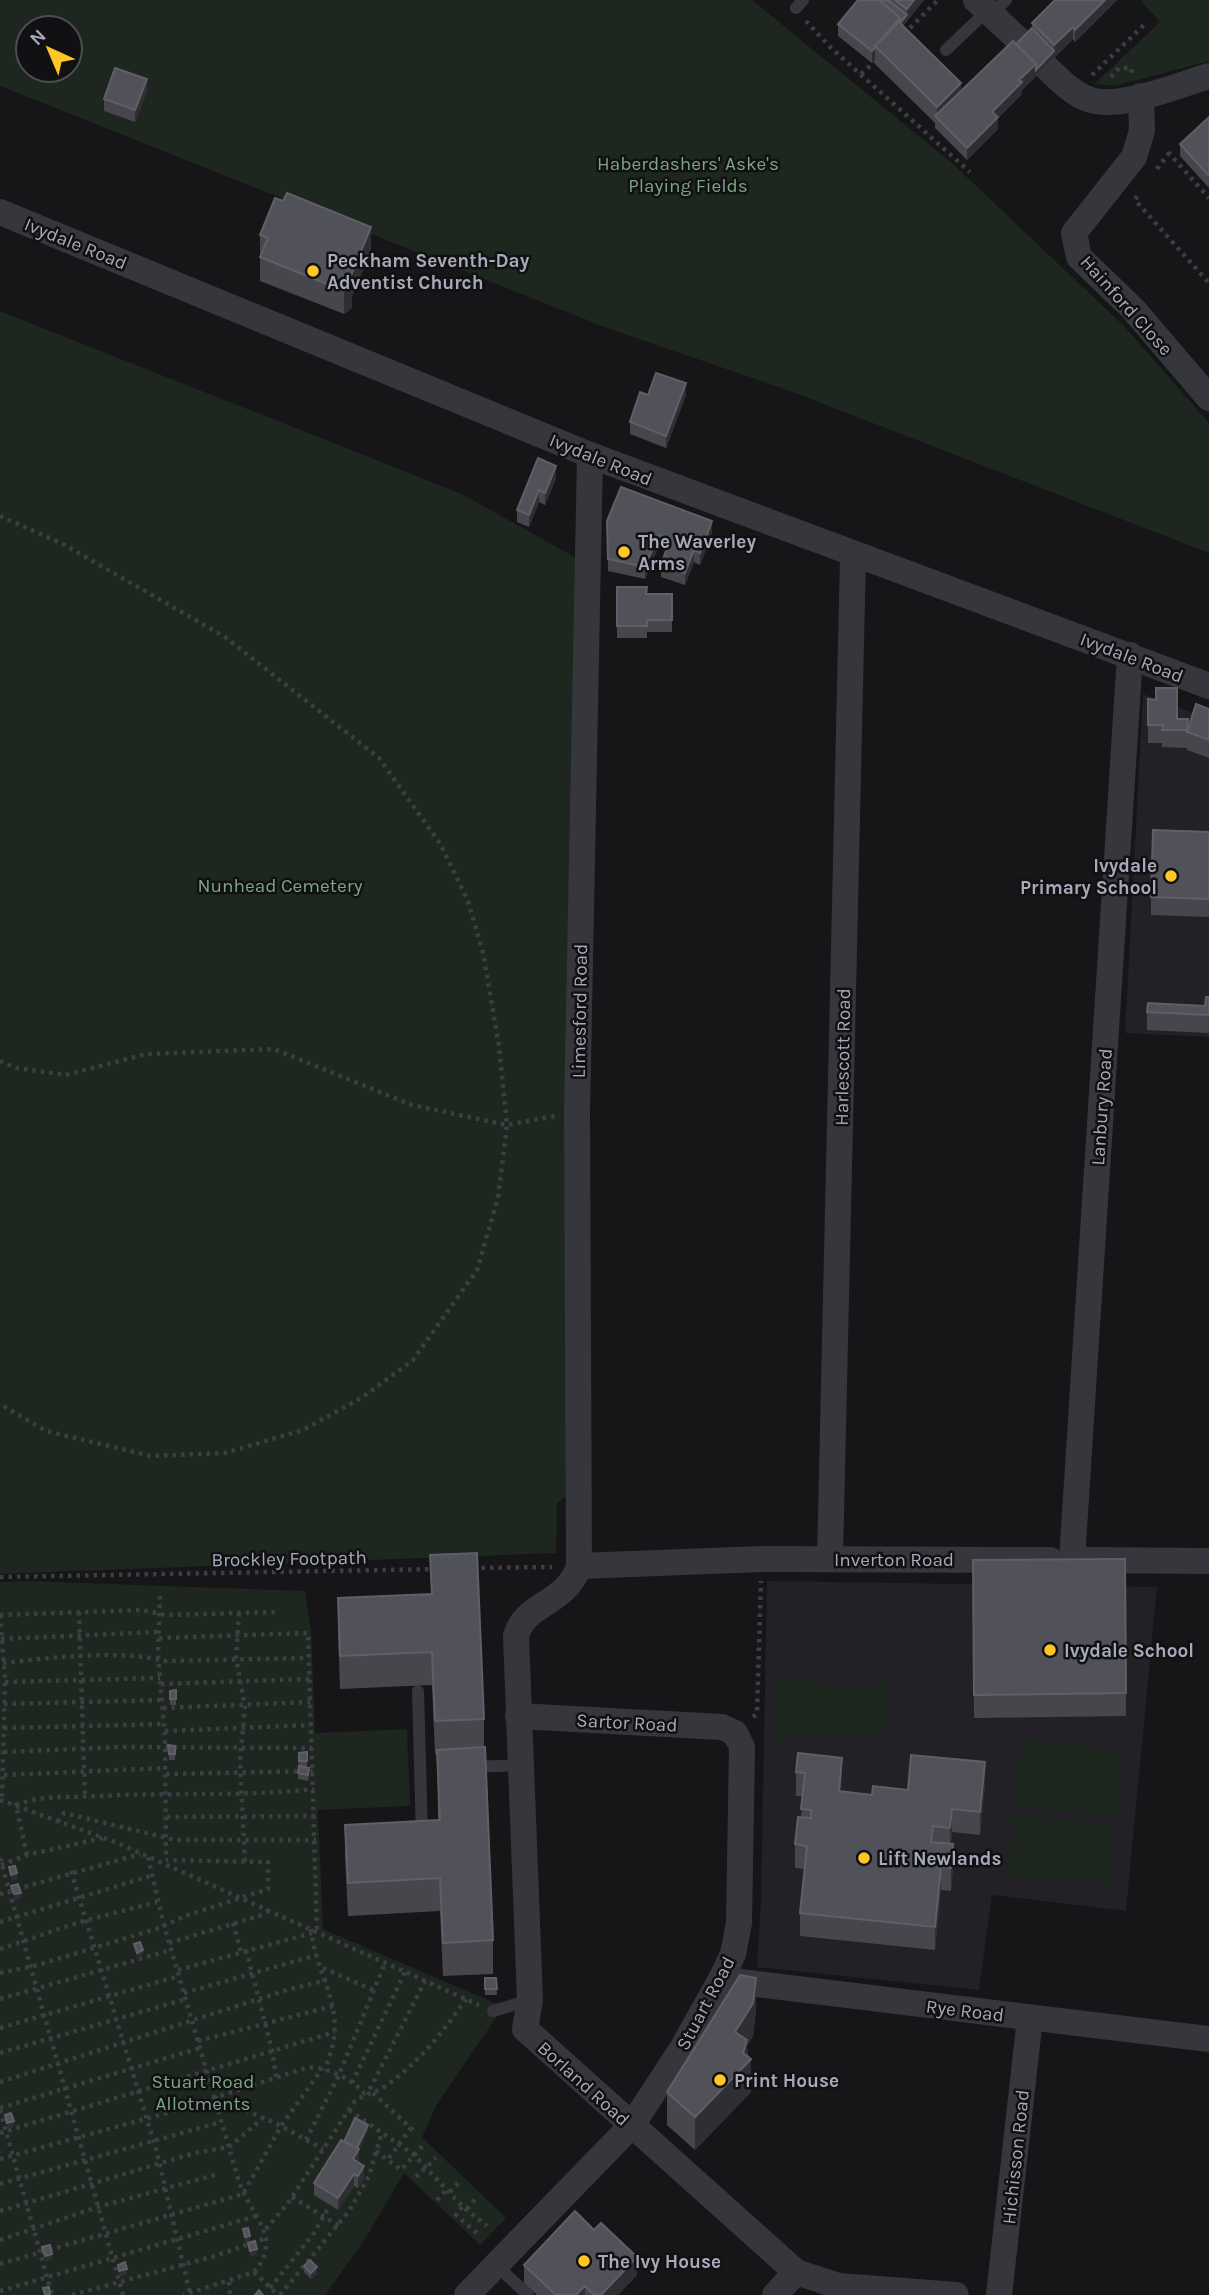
<svg xmlns="http://www.w3.org/2000/svg" width="1209" height="2295" font-family="Karla,sans-serif">
  <style>
    .built { fill: #222125 }
    .green { fill: #1d261f; fill-rule: evenodd }
    .lines { fill: none; stroke-linecap: round; stroke-linejoin: round }
    .path { stroke: #3c3e44; stroke-width: 4.5; stroke-dasharray: 3.5 5; stroke-linecap: butt }
    .service { stroke: #36373d; stroke-width: 12 }
    .minor { stroke: #36373d; stroke-width: 26 }
    .wall { fill: #47464d }
    .shaded-wall { fill: #2f2e33 }
    .building { fill: #515159; stroke: #5f5f68; stroke-width: 2 }
    .poi-dot { fill: #ffc626; stroke: #111013; stroke-width: 2.5 }
    .labels { text-anchor: middle; stroke-width: 5; stroke-linejoin: round; paint-order: stroke }
    .park-label { font-size: 19px; fill: #7ba681; stroke: #111013 }
    .street-label { font-size: 19px; fill: #a6aab9; stroke: #111013 }
    .poi-label { font-size: 19px; font-weight: bold; fill: #a6aab9; stroke: #111013; text-anchor: start }
  </style>
  <rect width="100%" height="100%" fill="#161518"/>
  <g class="built">
    <polygon points="1143,694 1209,719 1209,1037 1125,1033"/>
    <polygon points="767,1581 1157,1587 1126,1911 992,1895 979,1990 757,1967 761,1901"/>
  </g>
  <g class="green">
    <path d="M0,0h752l200,163 172,163 85,97v130l-419,-162 -183,-63 -607,-242zM28,28h42v42h-42z"/>
    <polygon points="1140,0 1209,0 1209,61 1115,86 1094,84 1160,22"/>
    <polygon points="0,311 462,494 587,564 578,1489 557,1503 556,1553 0,1574"/>
    <polygon points="28,1581 305,1591 311,1630 315,1733 407,1729 410,1806 318,1810 323,1929 497,2004 496,2018 437,2104 422,2137 506,2218 480,2245 404,2173 362,2244 325,2295 0,2295 0,1582"/>
    <polygon points="776,1682 885,1684 884,1740 775,1738"/>
    <polygon points="1022,1739 1124,1750 1117,1817 1014,1805"/>
    <polygon points="1014,1815 1116,1825 1110,1885 1008,1875"/>
  </g>
  <g class="lines">
    <g class="path">
      <polyline points="806,21 831,48 970,172"/>
      <polyline points="904,34 938,0"/>
      <polyline points="861,74 878,59"/>
      <polyline points="1092,75 1145,24"/>
      <polyline points="1111,77 1119,68 1131,68 1132,74"/>
      <polyline points="1168,152 1209,198"/>
      <polyline points="1157,169 1169,153"/>
      <polyline points="1137,196 1135,200 1209,283"/>
      <polyline points="0,516 63,544 225,637 379,758 441,845 468,901 483,953 499,1046 507,1125 498,1198 477,1270 413,1360 363,1397 303,1430 225,1453 151,1456 46,1431 0,1404"/>
      <polyline points="0,1061 16,1068 66,1075 146,1054 274,1049 412,1105 507,1125 555,1116"/>
      <polyline points="473,1568 552,1567"/>
      <polyline points="0,1577 437,1569"/>
      <polyline points="160,1596 158,1655 165,1737 166,1860"/>
      <polyline points="79,1612 85,1795"/>
      <polyline points="239,1613 236,1658 245,1707 240,1761 245,1863"/>
      <polyline points="0,1615 142,1610 165,1615 280,1612"/>
      <polyline points="0,1615 5,1679 2,1800"/>
      <polyline points="159,1638 308,1633 317,1932"/>
      <polyline points="1,1639 158,1632"/>
      <path d="M3,1663c49,-5 115,-14 162,-2l143,-3"/>
      <polyline points="5,1682 160,1678"/>
      <polyline points="161,1684 309,1679"/>
      <polyline points="4,1704 162,1700"/>
      <polyline points="163,1708 310,1702"/>
      <polyline points="753,1717 757,1714 761,1581"/>
      <polyline points="4,1728 164,1724"/>
      <polyline points="165,1731 311,1725"/>
      <polyline points="4,1752 123,1747 312,1748"/>
      <polyline points="166,1774 313,1771"/>
      <polyline points="4,1775 166,1768"/>
      <polyline points="0,1800 120,1844 479,2005"/>
      <polyline points="167,1817 315,1816"/>
      <polyline points="58,1822 64,1813 175,1840 316,1840"/>
      <path d="M27,1855l-11,-50c29,-11 55,-7 84,-9 71,-4 143,1 214,-7"/>
      <path d="M148,1857l16,68 75,257c11,33 45,56 15,90l-71,23"/>
      <polyline points="0,1858 123,2295"/>
      <polyline points="1,1865 27,1855 103,1838"/>
      <polyline points="71,1871 156,2149 190,2293"/>
      <polyline points="0,1894 140,1854"/>
      <polyline points="0,1922 150,1876"/>
      <polyline points="233,1923 241,1952"/>
      <path d="M311,1929c6,55 41,81 13,141"/>
      <polyline points="169,1943 262,1915 269,1910"/>
      <polyline points="0,1949 80,1922 157,1902"/>
      <polyline points="246,1950 272,2050 276,2077"/>
      <polyline points="323,1968 373,1990"/>
      <polyline points="178,1970 312,1933"/>
      <polyline points="0,1973 38,1965 159,1928 185,1916 268,1889 268,1862 166,1860"/>
      <polyline points="184,1993 317,1955"/>
      <polyline points="0,1999 171,1950"/>
      <polyline points="0,2028 179,1976"/>
      <polyline points="198,2041 333,2006"/>
      <polyline points="0,2053 186,1999"/>
      <polyline points="0,2082 287,1990 327,1980"/>
      <polyline points="352,2083 405,1972"/>
      <polyline points="373,2093 415,2132"/>
      <polyline points="214,2097 275,2123 323,2149"/>
      <polyline points="0,2108 200,2048"/>
      <polyline points="0,2110 52,2295"/>
      <polyline points="349,2110 414,2155 463,2207 487,2226"/>
      <polyline points="0,2133 335,2032"/>
      <polyline points="306,2140 338,2077 385,1963"/>
      <polyline points="376,2151 400,2169"/>
      <polyline points="389,2158 411,2128"/>
      <path d="M0,2159l167,-46 139,-45c18,-3 46,11 58,25l7,-6 54,-106"/>
      <polyline points="403,2168 424,2144"/>
      <polyline points="416,2177 436,2158"/>
      <polyline points="0,2184 221,2122"/>
      <polyline points="450,2192 460,2181"/>
      <polyline points="292,2197 339,2226"/>
      <polyline points="437,2200 447,2189"/>
      <polyline points="462,2207 456,2215 479,2235"/>
      <polyline points="467,2209 477,2197"/>
      <polyline points="0,2211 195,2153 229,2147 263,2118"/>
      <path d="M266,2229l22,-26 66,-101c11,-9 22,-9 33,-17 32,-23 57,-54 79,-86"/>
      <polyline points="0,2240 98,2207 218,2174"/>
      <polyline points="0,2264 243,2194 281,2126 322,2069"/>
      <polyline points="254,2272 278,2295"/>
      <polyline points="229,2282 230,2295"/>
      <polyline points="270,2288 314,2233 329,2207"/>
      <polyline points="0,2291 256,2216"/>
      <polyline points="72,2295 215,2256 266,2238"/>
      <polyline points="280,2295 349,2211 369,2176 382,2132"/>
    </g>
    <g class="service">
      <polyline points="796,8 803,0"/>
      <polyline points="992,14 1006,0"/>
      <polyline points="946,50 988,10"/>
      <polyline points="418,1691 422,1836"/>
      <polyline points="470,1767 520,1765"/>
      <polyline points="493,2011 530,2000"/>
      <polyline points="496,2265 528,2295"/>
    </g>
    <g class="minor">
      <polyline points="976,0 1023,44"/>
      <path d="M1045,66c13,12 26,27 43,33 30,12 90,-14 121,-23"/>
      <polyline points="1141,96 1142,131 1134,157 1074,233 1079,257 1134,310 1209,398"/>
      <polyline points="0,212 590,455 1209,686"/>
      <path d="M590,455l-13,657 2,454c-13,39 -54,36 -63,70l14,364 -5,29 271,243 43,14 117,9"/>
      <polyline points="830,1559 853,556"/>
      <polyline points="1072,1560 1130,655"/>
      <polyline points="1088,1560 1209,1561"/>
      <polyline points="579,1566 762,1559 1050,1560"/>
      <polyline points="724,1977 740,1982 1209,2039"/>
      <polyline points="467,2295 632,2125 683,2047 722,1977 733,1954 739,1923 742,1747 735,1733 722,1727 518,1716"/>
      <polyline points="775,2295 796,2272"/>
      <polyline points="999,2295 1030,2018"/>
    </g>
  </g>
  <g class="wall">
    <polygon points="858,0 924,0 903,26 961,91 1016,44 1032,28 1032,23 1055,0 1117,0 1075,42 1073,39 1022,90 1022,94 998,118 998,129 967,160 935,128 935,123 875,64 875,60 872,63 838,36 838,24"/>
    <polygon points="147,91 135,122 104,111 104,99"/>
    <polygon points="1209,117 1209,188 1180,156 1180,144"/>
    <polygon points="260,235 371,251 352,296 352,308 344,314 260,281"/>
    <polygon points="648,395 686,395 666,448 630,434 630,422"/>
    <polygon points="538,458 556,478 545,505 539,502 529,527 517,522 517,510"/>
    <polygon points="607,521 712,533 700,565 694,562 685,585 661,577 661,565 667,550 658,547 645,579 608,571"/>
    <polygon points="617,587 646,594 672,594 672,632 647,632 647,638 617,638"/>
    <polygon points="1148,699 1177,719 1188,730 1209,709 1209,758 1187,750 1187,748 1162,747 1162,743 1148,743"/>
    <polygon points="1209,832 1209,917 1151,915 1151,897"/>
    <polygon points="1209,997 1209,1033 1147,1030 1147,1012 1205,1006"/>
    <polygon points="430,1555 484,1719 484,1747 493,1940 493,1974 443,1976 440,1911 348,1916 345,1858 345,1825 438,1820 437,1754 435,1754 432,1685 340,1689 338,1631 338,1598 431,1594"/>
    <polygon points="1125,1559 1126,1716 974,1718 973,1560"/>
    <polygon points="176,1690 176,1705 170,1705 170,1691"/>
    <polygon points="168,1745 175,1746 175,1760 169,1760"/>
    <polygon points="307,1752 307,1767 309,1774 308,1781 298,1779 299,1753"/>
    <polygon points="798,1753 842,1781 841,1791 872,1795 908,1790 985,1786 980,1835 952,1832 951,1844 953,1868 951,1891 941,1890 935,1950 800,1936 800,1913 805,1869 795,1868 795,1844 801,1817 803,1796 796,1796 796,1772"/>
    <polygon points="485,1978 496,1978 497,1995 485,1995"/>
    <polygon points="756,2011 753,2036 747,2046 751,2092 695,2150 667,2125 667,2092"/>
    <polygon points="368,2131 359,2150 358,2162 364,2178 358,2188 354,2186 338,2210 314,2195 314,2183 344,2142"/>
    <polygon points="524,2265 637,2275 618,2295 537,2295 524,2283"/>
    <polygon points="304,2266 317,2273 311,2279 304,2272"/>
  </g>
  <g class="shaded-wall">
    <polygon points="914,0 924,0 881,52 876,47 900,18 907,15 907,9"/>
    <polygon points="1105,0 1117,0 1075,42 1075,30"/>
    <polygon points="1073,27 1073,39 1036,76 1036,70 1054,51 1054,45"/>
    <polygon points="875,48 875,60 872,63 872,51"/>
    <polygon points="1036,64 1036,76 1022,90 1022,94 998,118 998,129 967,160 967,148 992,112 1019,80"/>
    <polygon points="147,79 147,91 135,122 135,110"/>
    <polygon points="961,83 961,101 937,118 937,107"/>
    <polygon points="371,227 371,251 352,296 352,308 344,314 344,291"/>
    <polygon points="686,383 686,395 666,448 666,436"/>
    <polygon points="556,466 556,478 545,505 545,493"/>
    <polygon points="539,490 539,502 529,527 529,515"/>
    <polygon points="712,521 712,533 700,565 700,553"/>
    <polygon points="658,535 658,547 645,579 645,567"/>
    <polygon points="694,550 694,562 685,585 685,573"/>
    <polygon points="842,1758 842,1781 839,1814 839,1791"/>
    <polygon points="985,1762 985,1786 980,1835 980,1812"/>
    <polygon points="952,1809 952,1832 950,1851 950,1828"/>
    <polygon points="953,1844 953,1868 951,1891 951,1868"/>
    <polygon points="941,1867 941,1890 935,1950 935,1927"/>
    <polygon points="17,1873 17,1880 11,1881 11,1875"/>
    <polygon points="21,1893 21,1899 14,1900 14,1894"/>
    <polygon points="143,1950 143,1956 137,1959 137,1953"/>
    <polygon points="756,1978 756,2011 753,2036 747,2046 747,2062 751,2059 751,2092 695,2150 695,2117 735,2032"/>
    <polygon points="14,2121 14,2127 7,2129 7,2123"/>
    <polygon points="368,2125 368,2131 359,2150 359,2161 353,2171 353,2159 356,2150"/>
    <polygon points="364,2166 364,2178 358,2188 358,2176"/>
    <polygon points="354,2174 354,2186 338,2210 338,2198"/>
    <polygon points="250,2236 250,2242 245,2243 245,2237"/>
    <polygon points="257,2249 257,2255 250,2257 250,2251"/>
    <polygon points="52,2254 52,2260 45,2262 45,2256"/>
    <polygon points="637,2257 637,2275 618,2295 601,2295"/>
    <polygon points="317,2267 317,2273 311,2279 311,2273"/>
    <polygon points="127,2269 127,2275 119,2277 119,2271"/>
    <polygon points="585,2286 585,2295 576,2295"/>
  </g>
  <g class="building">
    <polygon points="858,0 879,0 900,18 875,46 876,47 872,51 838,24"/>
    <polygon points="879,0 888,0 907,15 900,23 900,18"/>
    <polygon points="895,0 914,0 907,9"/>
    <polygon points="1055,0 1105,0 1075,30 1073,27 1054,45 1032,23"/>
    <polygon points="899,22 961,83 937,107 875,46"/>
    <polygon points="1032,28 1054,51 1036,70 1036,64 1016,44"/>
    <polygon points="1013,41 1036,64 1019,80 1022,82 992,112 998,117 967,148 935,116"/>
    <polygon points="115,68 147,79 135,110 104,99"/>
    <polygon points="1209,117 1209,176 1180,144"/>
    <polygon points="287,193 371,227 349,280 352,285 344,291 260,257 268,238 260,235 275,198 283,201"/>
    <polygon points="656,373 686,383 666,436 630,422 640,392 648,395"/>
    <polygon points="538,458 556,466 545,493 539,490 529,515 517,510"/>
    <polygon points="621,487 712,521 700,553 694,550 685,573 661,565 670,539 658,535 645,567 608,559 607,521"/>
    <polygon points="617,587 647,587 646,594 672,594 672,620 647,620 647,626 617,626"/>
    <polygon points="1156,688 1177,688 1177,719 1188,719 1187,730 1162,730 1163,725 1148,725 1148,699 1156,700"/>
    <polygon points="1196,704 1209,709 1209,740 1187,732"/>
    <polygon points="1153,830 1209,832 1209,899 1151,897"/>
    <polygon points="1206,997 1209,997 1209,1015 1147,1012 1148,1003 1205,1006"/>
    <polygon points="477,1553 484,1719 435,1721 432,1652 340,1656 338,1598 432,1594 430,1555"/>
    <polygon points="1125,1559 1126,1693 974,1695 973,1560"/>
    <polygon points="176,1690 176,1699 170,1699 170,1691"/>
    <polygon points="168,1745 175,1746 175,1754 169,1754"/>
    <polygon points="485,1747 493,1940 443,1943 440,1878 348,1883 345,1825 440,1820 437,1750"/>
    <polygon points="307,1752 307,1761 299,1761 299,1753"/>
    <polygon points="798,1753 842,1758 839,1791 872,1795 873,1786 908,1790 911,1755 985,1762 980,1812 952,1809 950,1828 933,1826 931,1842 953,1844 951,1868 941,1867 935,1927 800,1913 807,1846 795,1844 798,1817 811,1818 811,1810 801,1809 805,1773 796,1772"/>
    <polygon points="299,1766 309,1768 308,1775 298,1773"/>
    <polygon points="15,1866 17,1873 11,1875 9,1867"/>
    <polygon points="18,1884 21,1893 14,1894 11,1886"/>
    <polygon points="140,1942 143,1950 137,1953 134,1944"/>
    <polygon points="740,1975 756,1978 753,2003 735,2032 747,2040 743,2053 751,2059 695,2117 667,2092"/>
    <polygon points="485,1978 496,1978 497,1989 485,1989"/>
    <polygon points="11,2113 14,2121 7,2123 5,2115"/>
    <polygon points="355,2118 368,2125 357,2148 344,2142"/>
    <polygon points="341,2140 359,2149 353,2159 364,2166 358,2176 354,2174 338,2198 314,2183"/>
    <polygon points="575,2211 594,2230 601,2223 637,2257 601,2295 594,2295 585,2286 576,2295 556,2295 524,2265"/>
    <polygon points="248,2228 250,2236 245,2237 243,2229"/>
    <polygon points="255,2241 257,2249 250,2251 248,2243"/>
    <polygon points="50,2245 52,2254 45,2256 42,2247"/>
    <polygon points="310,2260 317,2267 311,2273 304,2266"/>
    <polygon points="125,2262 127,2269 119,2271 118,2265"/>
    <polygon points="49,2287 50,2294 45,2295 43,2288"/>
    <polygon points="259,2290 263,2295 255,2295"/>
  </g>
  <g class="poi-dot">
    <circle cx="313" cy="271" r="7"/>
    <circle cx="624" cy="552" r="7"/>
    <circle cx="1171" cy="876" r="7"/>
    <circle cx="1050" cy="1650" r="7"/>
    <circle cx="864" cy="1858" r="7"/>
    <circle cx="720" cy="2080" r="7"/>
    <circle cx="584" cy="2261" r="7"/>
  </g>
  <g class="labels">
    <g class="park-label">
      <text x="688" y="170">Haberdashers' Aske's<tspan x="688" dy="22">Playing Fields</tspan></text>
      <text x="280" y="892">Nunhead Cemetery</text>
      <text x="203" y="2088">Stuart Road<tspan x="203" dy="22">Allotments</tspan></text>
    </g>
    <g class="street-label">
      <text transform="translate(76 243) rotate(22)" y="7">Ivydale Road</text>
      <text transform="translate(1127 305) rotate(48)" y="7">Hainford Close</text>
      <text transform="translate(601 459) rotate(22)" y="7">Ivydale Road</text>
      <text transform="translate(1132 657) rotate(21)" y="7">Ivydale Road</text>
      <text transform="translate(579 1011) rotate(-89)" y="7">Limesford Road</text>
      <text transform="translate(842 1057) rotate(-89)" y="7">Harlescott Road</text>
      <text transform="translate(1101 1107) rotate(-86)" y="7">Lanbury Road</text>
      <text transform="translate(289 1558) rotate(-1)" y="7">Brockley Footpath</text>
      <text x="894" y="1566">Inverton Road</text>
      <text transform="translate(627 1722) rotate(3)" y="7">Sartor Road</text>
      <text transform="translate(705 2003) rotate(-62)" y="7">Stuart Road</text>
      <text transform="translate(965 2010) rotate(7)" y="7">Rye Road</text>
      <text transform="translate(584 2083) rotate(42)" y="7">Borland Road</text>
      <text transform="translate(1015 2157) rotate(-84)" y="7">Hichisson Road</text>
    </g>
    <g class="poi-label">
      <text x="327" y="267">Peckham Seventh-Day<tspan x="327" dy="22">Adventist Church</tspan></text>
      <text x="638" y="548">The Waverley<tspan x="638" dy="22">Arms</tspan></text>
      <text x="1157" y="872" text-anchor="end">Ivydale<tspan x="1157" dy="22">Primary School</tspan></text>
      <text x="1064" y="1657">Ivydale School</text>
      <text x="878" y="1865">Lift Newlands</text>
      <text x="734" y="2087">Print House</text>
      <text x="598" y="2268">The Ivy House</text>
    </g>
  </g>
  <g transform="translate(49 49) rotate(316)"><circle r="33" fill="#111013" stroke="#4d4e55" stroke-width="2"/>
  <path d="M0-5L12 26L0 18L-12 26Z" fill="#ffc626"/>
  <text y="-10" font-size="19" font-weight="bold" text-anchor="middle" fill="#a6aab9">N</text>
  </g>
</svg>
